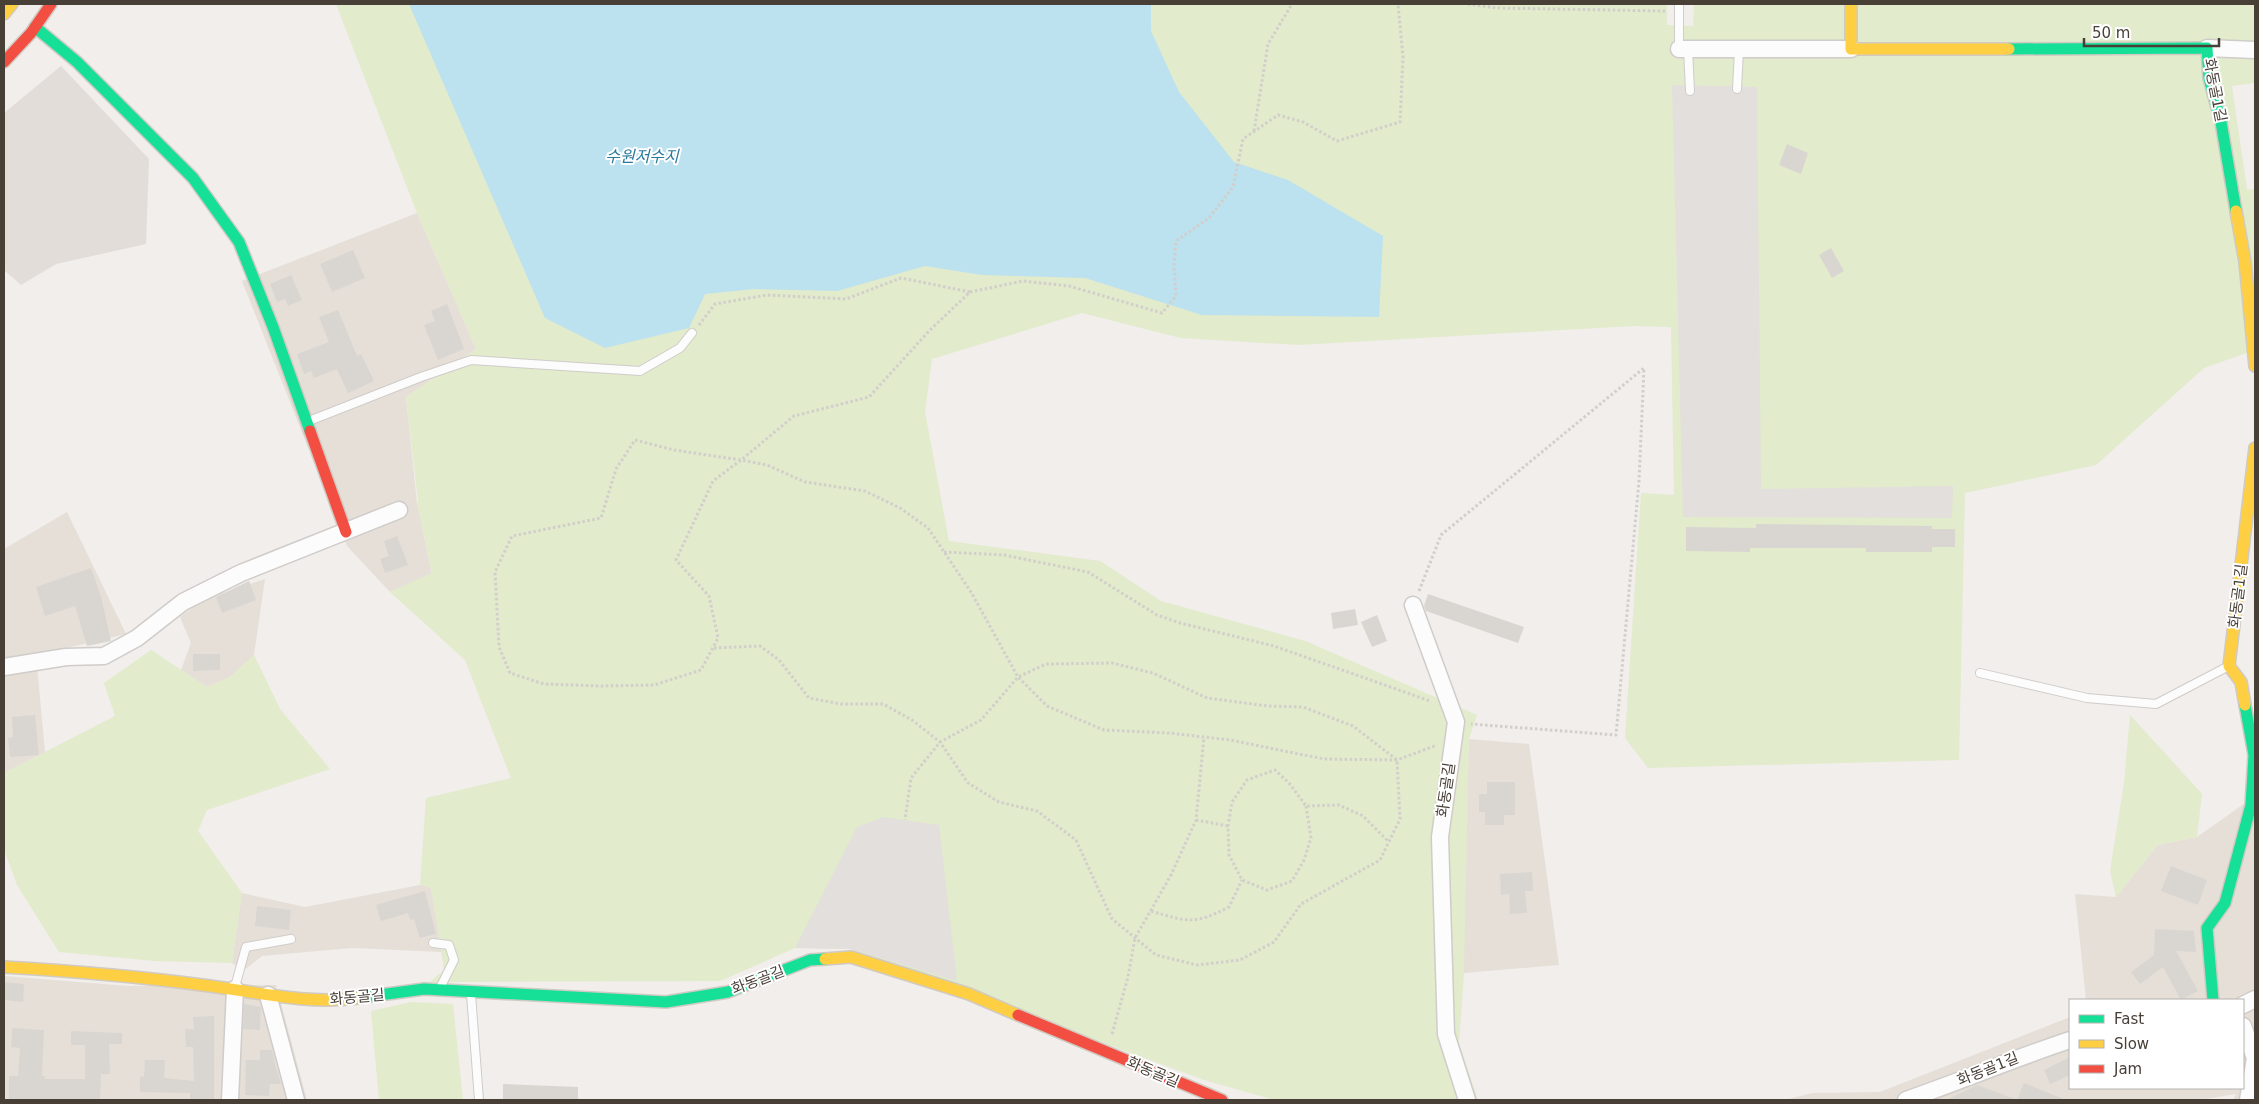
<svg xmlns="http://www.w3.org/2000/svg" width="2259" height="1104" font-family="'DejaVu Sans','Noto Sans KR',sans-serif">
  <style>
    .residential { fill: #e5dfd8 }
    .industrial { fill: #e2ddd9 }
    .green { fill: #e2ebcb }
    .parking { fill: #e3dfdc }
    .water { fill: #bce1ef }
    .building { fill: #d9d6d2 }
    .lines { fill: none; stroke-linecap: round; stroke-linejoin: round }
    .lane-casing { stroke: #cfccc9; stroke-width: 10 }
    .street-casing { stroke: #cfccc9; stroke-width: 19 }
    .fast-casing { stroke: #d0cac2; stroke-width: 14 }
    .slow-casing { stroke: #d0cac2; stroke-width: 14 }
    .jam-casing { stroke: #d0cac2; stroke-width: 14 }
    .path { stroke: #d2cecb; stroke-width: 3; stroke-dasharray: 2.5 2.5; stroke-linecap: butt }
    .lane { stroke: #fdfcfc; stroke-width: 8 }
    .street { stroke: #fdfcfc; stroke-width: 16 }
    .fast { stroke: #16e098; stroke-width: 11 }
    .slow { stroke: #ffcf43; stroke-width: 11 }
    .jam { stroke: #f24e42; stroke-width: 11 }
    .labels { text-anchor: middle; stroke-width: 4; stroke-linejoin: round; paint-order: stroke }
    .street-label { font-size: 15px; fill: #483f37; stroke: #fff }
    .water-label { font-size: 16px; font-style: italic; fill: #2a7a9c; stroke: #fff }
  </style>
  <rect width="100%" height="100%" fill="#f1eeeb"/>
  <g class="residential">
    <polygon points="417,213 476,349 406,397 417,503 432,574 390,592 347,546 242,281"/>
    <polygon points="67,512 126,634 36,655 45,752 4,773 4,549"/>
    <polygon points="265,579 254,655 230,677 207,687 181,670 191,643 180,617 202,600"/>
    <polygon points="1469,739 1529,744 1559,965 1464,973 1454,970"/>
    <polygon points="2255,796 2255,1100 2233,1100 2236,1094 2200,1100 1785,1100 1812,1093 1880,1092 2070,1017 2070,1088 2243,1088 2243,1000 2086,1000 2075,894 2116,897 2158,845 2197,837"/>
    <polygon points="420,885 431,887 442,952 352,948 262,956 243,971 232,963 242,893 305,907"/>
    <polygon points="4,976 128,986 276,985 307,1100 4,1100"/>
  </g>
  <polygon class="industrial" points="61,66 149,159 146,244 56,264 21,285 4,270 4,113"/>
  <g class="green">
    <polygon points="336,4 1667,4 1667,25 1693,26 1694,4 2255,4 2255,83 2232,86 2247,190 2255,189 2255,350 2204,368 2096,465 1965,493 1959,760 1648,768 1625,738 1641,493 1674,495 1671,327 1633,326 1299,345 1181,338 1082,313 932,359 925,412 949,541 1100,561 1161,601 1305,641 1477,715 1469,739 1464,973 1459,1043 1478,1100 1275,1100 1204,1080 850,949 795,948 720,981 430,982 444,970 431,888 420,885 426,798 511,778 465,660 390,592 432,573 417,503 418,501 406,397 476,349 417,213"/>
    <polygon points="151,650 207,687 230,677 254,655 280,709 330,769 207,810 198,831 242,893 232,963 155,961 59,952 17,885 4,849 4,773 115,716 104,683"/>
    <polygon points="2130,715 2202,794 2197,837 2158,845 2116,897 2110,871 2124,783"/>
    <polygon points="411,1002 453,1004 463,1100 379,1100 371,1011"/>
  </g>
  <g class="parking">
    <polygon points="1672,85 1757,87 1761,489 1953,486 1952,518 1683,517"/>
    <polygon points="883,817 939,825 957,981 850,949 795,948 857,827"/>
  </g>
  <polygon class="water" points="409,4 1151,4 1151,31 1179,92 1234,162 1288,180 1383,236 1379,317 1202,315 1085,278 982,275 925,266 837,291 754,289 705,294 689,328 605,348 545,318"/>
  <g class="building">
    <polygon points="1787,144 1808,153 1801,174 1779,165"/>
    <polygon points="1831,248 1844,271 1832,278 1819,255"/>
    <polygon points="353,250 365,278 332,292 320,264"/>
    <polygon points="291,275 302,300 288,306 285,299 277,302 270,284"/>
    <polygon points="447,304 464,349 438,360 424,325 435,321 431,311"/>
    <polygon points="338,310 357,356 361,354 374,381 348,393 337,369 314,378 311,371 304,374 297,354 329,342 319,317"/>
    <polygon points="1756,524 1932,526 1932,529 1955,529 1955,547 1932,547 1932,552 1866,552 1866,548 1750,548 1750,552 1686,551 1686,527 1756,528"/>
    <polygon points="397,536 408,565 385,573 380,559 389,556 384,541"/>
    <polygon points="91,568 101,597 111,641 87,646 75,606 45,616 36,587"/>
    <polygon points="249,581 256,600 222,613 216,597"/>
    <polygon points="1428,594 1524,627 1518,643 1426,611 1424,606"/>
    <polygon points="1355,609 1358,625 1333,629 1331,613"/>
    <polygon points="1377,615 1387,641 1372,647 1361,622"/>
    <polygon points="193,654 220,654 220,670 193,671"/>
    <polygon points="35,715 39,755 10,757 8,738 13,737 12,717"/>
    <polygon points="1487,782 1515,782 1515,815 1504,815 1504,825 1485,825 1485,812 1479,812 1479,794 1487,794"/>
    <polygon points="2171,866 2207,880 2198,905 2161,891"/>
    <polygon points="1532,872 1533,891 1525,891 1527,913 1510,914 1509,894 1501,895 1500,874"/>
    <polygon points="425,891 436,934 420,938 414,919 410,920 408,913 381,921 376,905"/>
    <polygon points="257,906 291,910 289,930 255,926"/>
    <polygon points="2155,929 2194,931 2196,952 2176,951 2198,991 2181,1000 2163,967 2140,984 2131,972 2154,955"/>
    <polygon points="4,982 24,984 23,1002 4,1000"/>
    <polygon points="244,1004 261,1007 260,1030 243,1029"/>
    <polygon points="214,1016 214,1100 190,1100 190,1093 140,1092 140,1076 144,1077 145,1060 165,1060 164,1078 194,1081 193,1047 186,1047 185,1029 194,1029 193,1017"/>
    <polygon points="12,1028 44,1030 42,1076 45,1076 45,1079 85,1079 85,1045 71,1045 71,1031 122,1033 122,1044 109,1044 110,1074 101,1074 100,1100 9,1100 9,1076 18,1076 20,1048 11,1047"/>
    <polygon points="260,1050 272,1050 275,1065 281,1084 270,1084 269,1096 245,1095 246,1060 260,1060"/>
    <polygon points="2070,1057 2070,1075 2050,1084 2044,1070"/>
    <polygon points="2024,1083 2066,1100 2017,1100"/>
    <polygon points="503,1084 578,1087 578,1100 503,1100"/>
    <polygon points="1977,1085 2015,1099 2014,1100 1946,1100"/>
  </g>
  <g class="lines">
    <g class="lane-casing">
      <g id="lane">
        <polyline points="1679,4 1679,49"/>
        <polyline points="1688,49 1690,91"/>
        <polyline points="1737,89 1739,50"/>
        <polyline points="309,421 421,377 471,360 640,371 680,348 692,333"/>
        <polyline points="1980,673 2087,698 2156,704 2227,667"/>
        <polyline points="433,943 449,945 454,960 440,988"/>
        <polyline points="235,987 246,947 291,939"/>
        <polyline points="471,994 479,1100"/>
      </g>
    </g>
    <g class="street-casing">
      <g id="street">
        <polyline points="2207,48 2255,50"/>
        <polyline points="1679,49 1851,49"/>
        <polyline points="1413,605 1456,722 1440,837 1446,1034 1467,1100"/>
        <polyline points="4,667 66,657 104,656 137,638 183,602 241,573 399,510"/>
        <polyline points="268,995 296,1100"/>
        <polyline points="2243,1005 2255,999"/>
        <polyline points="2243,1026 2255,1058 2248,1100"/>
        <polyline points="230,1100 235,989"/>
        <path d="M1906,1100c55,-19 109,-42 164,-60"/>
      </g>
    </g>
    <g class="fast-casing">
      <g id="fast">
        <polyline points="35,27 77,62 193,178 239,242 273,327 310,431"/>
        <polyline points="2009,49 2207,48 2209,78 2221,122 2236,211"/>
        <polyline points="357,998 424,989 666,1002 728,992 810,960 825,959"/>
        <polyline points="2213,1000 2207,928 2225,903 2251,805 2254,755 2245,705"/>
      </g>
    </g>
    <g class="slow-casing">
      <g id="slow">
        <polyline points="1851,4 1851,49 2009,49"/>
        <polyline points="4,14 12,4"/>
        <polyline points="2236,211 2245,262 2255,366"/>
        <polyline points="2245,705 2241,682 2229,666 2255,448"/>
        <polyline points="825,959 851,957 969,994 1018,1015"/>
        <path d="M4,967c66,4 132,9 198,18 52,6 102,20 155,13"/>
      </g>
    </g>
    <g class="jam-casing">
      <g id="jam">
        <polyline points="4,62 31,33 51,4"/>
        <polyline points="310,431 346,532"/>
        <polyline points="1018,1015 1222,1100"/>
      </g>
    </g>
    <g class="path">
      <polyline points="1468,4 1496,8 1667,11"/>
      <polyline points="1254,131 1268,44 1292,4"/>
      <polyline points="970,292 1023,281 1069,286 1162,313 1176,296 1174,265 1176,241 1209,218 1233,187 1243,139 1278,115 1303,122 1337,141 1400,122 1403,57 1398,4"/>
      <polyline points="699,325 715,304 767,295 846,299 901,278 970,292 929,331 869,397 794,416 741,460 674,450 635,440 616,469 601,518 512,536 495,572 499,647 510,673 544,684 601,686 654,685 701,670 718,638 709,596 676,560 713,481 741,460 767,465 805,482 865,491 900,508 928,528 971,592 1018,677 1047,706 1104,730 1169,733 1230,740 1324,759 1397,760 1437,745"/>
      <polyline points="944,552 1004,555 1088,572 1157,615 1180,623 1274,646 1430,701"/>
      <polyline points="1419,591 1441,535 1644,368 1639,481 1616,735 1471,724"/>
      <polyline points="714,648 760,646 779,660 809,698 841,704 883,704 912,720 940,742 968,783 999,802 1037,811 1076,840 1112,919 1156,955 1197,965 1240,960 1274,942 1301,904 1380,860 1400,819 1397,760 1353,726 1303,707 1268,706 1207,698 1153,673 1112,663 1046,664 1018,677 981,720 940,742 911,778 905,820"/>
      <polyline points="1306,806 1311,838 1304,860 1292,881 1267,890 1242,880 1229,855 1228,826 1232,802 1247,780 1275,770 1289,783 1306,806 1339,805 1363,816 1389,842"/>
      <polyline points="1196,820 1228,826"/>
      <path d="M1151,911c37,11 43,14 78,-4l13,-27"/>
      <polyline points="1112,1034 1128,977 1135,938 1171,875 1196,820 1204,737"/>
    </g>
    <use href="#lane" class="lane"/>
    <use href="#street" class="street"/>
    <use href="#fast" class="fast"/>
    <use href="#slow" class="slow"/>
    <use href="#jam" class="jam"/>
  </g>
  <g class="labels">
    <g class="street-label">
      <text transform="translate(2215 90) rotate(79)" y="5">화동골1길</text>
      <text transform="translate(2238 596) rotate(-83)" y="5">화동골1길</text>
      <text transform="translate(1446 790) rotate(-82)" y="5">화동골길</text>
      <text transform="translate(758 980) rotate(-21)" y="5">화동골길</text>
      <text transform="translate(357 997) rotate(-5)" y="5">화동골길</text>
      <text transform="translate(1988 1069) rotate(-22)" y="5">화동골1길</text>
      <text transform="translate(1153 1072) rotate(23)" y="5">화동골길</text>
    </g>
    <g class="water-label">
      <text x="642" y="162">수원저수지</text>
    </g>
  </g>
  <rect width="2259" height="1104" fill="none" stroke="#483f37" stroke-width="10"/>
  <rect x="2069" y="999" width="175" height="90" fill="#ffffff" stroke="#b6b2af"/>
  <rect x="2079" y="1015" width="25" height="8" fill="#16e098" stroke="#b6b2af"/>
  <text x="2114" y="1024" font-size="15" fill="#483f37">Fast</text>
  <rect x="2079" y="1040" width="25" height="8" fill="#ffcf43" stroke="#b6b2af"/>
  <text x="2114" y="1049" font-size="15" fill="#483f37">Slow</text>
  <rect x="2079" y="1065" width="25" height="8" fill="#f24e42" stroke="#b6b2af"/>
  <text x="2114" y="1074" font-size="15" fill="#483f37">Jam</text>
  <path d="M2084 38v8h135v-8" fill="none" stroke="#483f37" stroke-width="2.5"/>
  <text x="2092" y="38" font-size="15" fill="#483f37" stroke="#ffffff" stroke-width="4" paint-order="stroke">50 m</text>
</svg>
